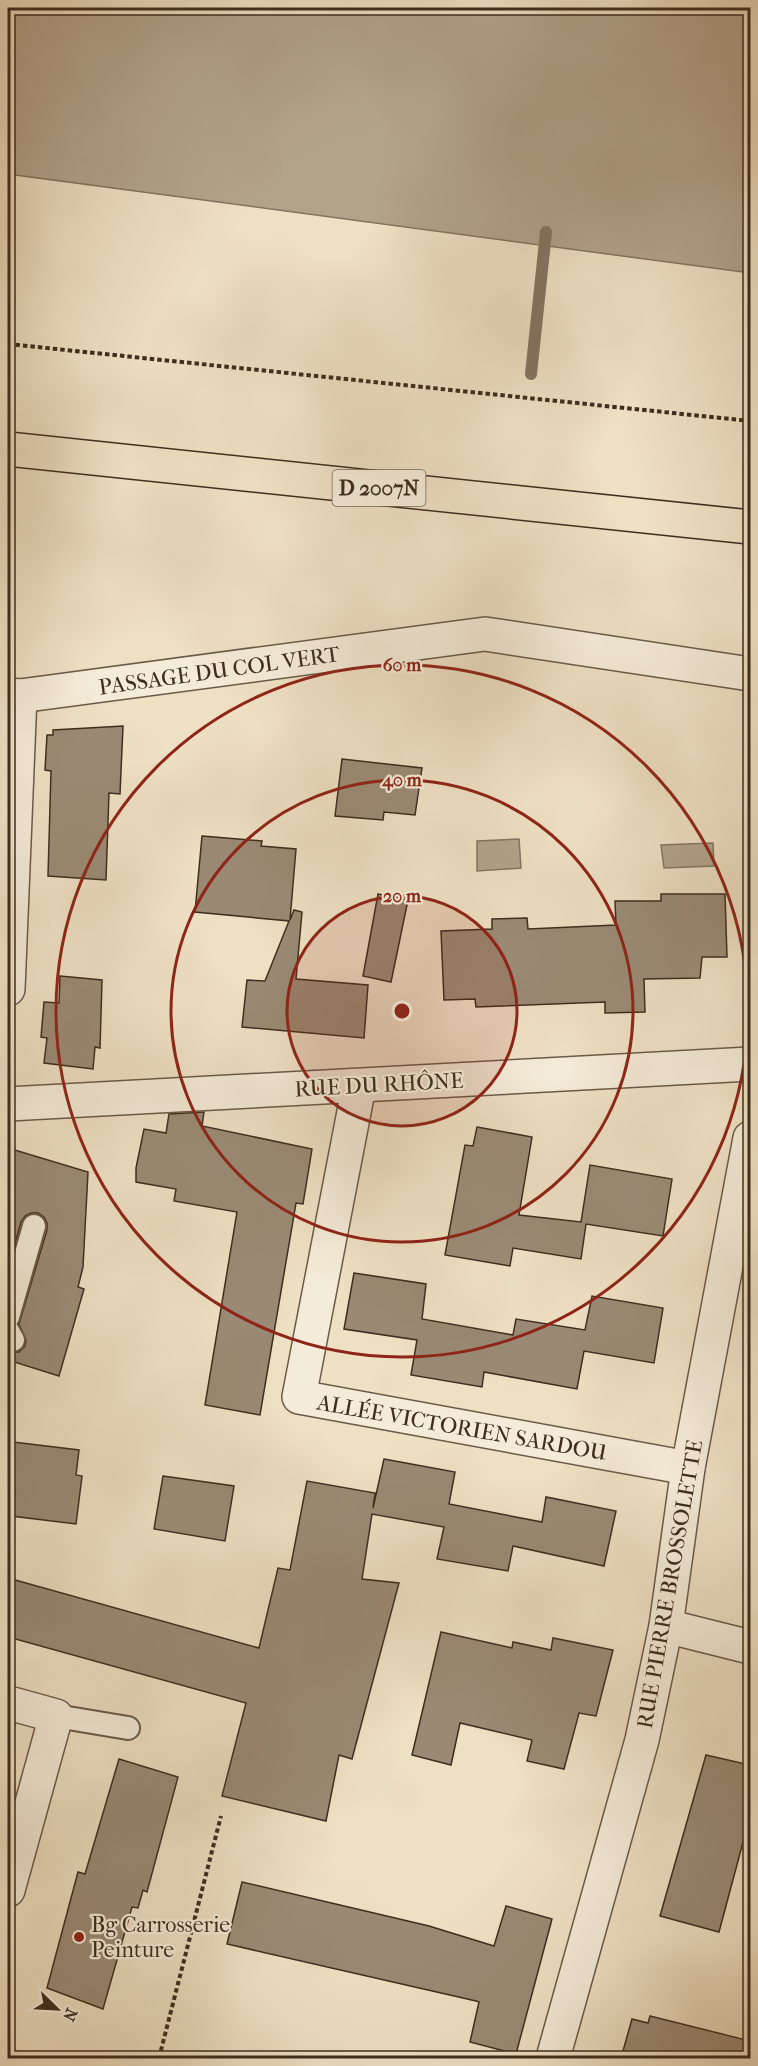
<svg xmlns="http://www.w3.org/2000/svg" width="758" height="2066" font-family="'IM FELL French Canon',serif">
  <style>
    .water { fill: #b2a38b; stroke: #847460; stroke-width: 1.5 }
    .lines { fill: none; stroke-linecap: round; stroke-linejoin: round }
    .stream { stroke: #847460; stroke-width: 12 }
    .building { fill: #9a8a74; stroke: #3e2d1f; stroke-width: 1.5 }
    .lane-casing { stroke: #6a5a48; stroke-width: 26 }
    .street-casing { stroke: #6a5a48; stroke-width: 36 }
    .primary-casing { stroke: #3e2d1f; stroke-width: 36 }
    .path { stroke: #3e2d1f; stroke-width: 4; stroke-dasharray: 4.5 3; stroke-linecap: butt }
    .lane { stroke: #f4ebd8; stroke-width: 22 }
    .street { stroke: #f4ebd8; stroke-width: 33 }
    .primary { stroke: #eee0c3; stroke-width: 33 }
    .ring { fill: none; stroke: #8f2418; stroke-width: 3 }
    .poi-dot { fill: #8f2418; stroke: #f4ebd8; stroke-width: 2 }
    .labels { text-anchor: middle; stroke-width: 4.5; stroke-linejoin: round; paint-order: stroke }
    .shield { fill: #f4ebd8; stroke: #756656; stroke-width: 1.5 }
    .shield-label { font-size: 21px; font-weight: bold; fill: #3e2d1f }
    .street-label { font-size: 22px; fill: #3e2d1f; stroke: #f4ebd8 }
    .poi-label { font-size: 22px; fill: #3e2d1f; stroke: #f4ebd8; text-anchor: start }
    .centre { fill: #8f2418; stroke: #f4ebd8; stroke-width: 3 }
    .ring-label { font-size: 18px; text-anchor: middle; font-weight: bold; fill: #8f2418; stroke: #f4ebd8; stroke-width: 4.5; stroke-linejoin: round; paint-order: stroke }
  </style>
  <rect width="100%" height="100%" fill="#eee0c3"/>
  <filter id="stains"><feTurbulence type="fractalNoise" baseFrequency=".00333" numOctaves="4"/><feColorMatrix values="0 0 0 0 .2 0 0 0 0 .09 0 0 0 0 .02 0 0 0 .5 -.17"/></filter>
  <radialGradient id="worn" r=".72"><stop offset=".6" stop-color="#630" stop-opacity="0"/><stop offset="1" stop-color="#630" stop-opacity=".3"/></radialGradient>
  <g class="water">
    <polygon points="8,8 750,8 750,273 8,174"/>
    <polygon points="519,839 521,868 477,871 477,841"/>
    <polygon points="713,843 714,866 664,868 661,845"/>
  </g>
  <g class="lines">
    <polyline class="stream" points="531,374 546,232"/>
  </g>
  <g class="building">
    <polygon points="123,726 120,794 109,793 106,880 48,876 51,771 45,770 47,735 53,735 53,730"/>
    <polygon points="342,759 422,768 415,815 384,812 383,820 335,816"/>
    <polygon points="202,836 262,841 261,846 296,849 290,920 294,910 302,912 296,979 368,985 364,1038 242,1027 247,980 265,981 289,921 195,912"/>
    <polygon points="378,894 408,900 391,982 363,976"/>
    <polygon points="661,894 725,894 727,957 702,957 700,978 644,979 645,1012 605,1013 605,1002 476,1007 475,999 444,1000 441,931 492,929 492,919 527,918 528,929 616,925 615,901 661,901"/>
    <polygon points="60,976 102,980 100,1048 95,1047 93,1069 44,1063 47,1038 41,1037 44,1002 59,1003"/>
    <polygon points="204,1112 202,1126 312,1149 303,1204 296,1203 260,1415 205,1405 237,1212 174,1201 176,1189 136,1182 136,1168 144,1129 166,1133 169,1114"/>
    <polygon points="477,1127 532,1137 519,1215 581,1222 590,1165 672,1179 663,1236 586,1224 581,1259 513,1248 510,1266 445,1255 465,1145 473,1146"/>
    <polygon points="8,1148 88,1172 83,1267 78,1287 84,1289 59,1376 8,1360 9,1352 19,1352 25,1346 26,1340 19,1324 47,1230 47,1223 44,1217 38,1213 31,1213 25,1216 21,1222 13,1251 8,1250"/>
    <polygon points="354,1273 426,1284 422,1319 513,1335 516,1319 585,1330 592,1296 663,1308 654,1363 584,1351 577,1389 484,1372 482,1387 411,1375 417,1340 344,1329"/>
    <polygon points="13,1442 79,1450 76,1475 82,1476 76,1524 11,1516 15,1491 8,1490 8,1476"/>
    <polygon points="384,1459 455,1472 449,1504 542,1522 546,1497 616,1511 604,1566 513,1546 508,1571 437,1559 444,1527 372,1514 362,1579 399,1583 352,1759 339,1755 326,1821 222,1796 246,1703 8,1637 8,1578 259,1648 278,1568 290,1570 307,1481 375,1493 373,1508"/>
    <polygon points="163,1476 234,1486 225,1541 154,1529"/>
    <polygon points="441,1632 512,1648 513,1642 551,1650 553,1638 613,1650 596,1716 579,1713 564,1769 527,1761 532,1740 460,1723 451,1765 412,1755"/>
    <polygon points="706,1755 750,1765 750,1816 719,1932 660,1916"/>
    <polygon points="119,1759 178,1777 147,1892 143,1890 138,1908 132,1907 103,2009 47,1988 78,1872 85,1874"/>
    <polygon points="242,1882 429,1926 494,1946 506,1906 552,1919 516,2054 470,2042 479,2002 476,2001 227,1944"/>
    <polygon points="650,2016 750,2041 750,2058 621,2058 632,2019 648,2023"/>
  </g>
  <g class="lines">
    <g class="lane-casing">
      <g id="lane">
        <polyline points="8,1317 34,1226"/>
        <polyline points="8,1331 13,1340"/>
        <polyline points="56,1716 128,1728"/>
      </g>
    </g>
    <g class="street-casing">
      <g id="street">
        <polyline points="8,695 20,696 485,634 750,674"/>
        <polyline points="8,989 20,696"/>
        <polyline points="359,1086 299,1397 688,1468"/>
        <polyline points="8,1104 750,1064"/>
        <polyline points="666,1626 750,1647"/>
        <polyline points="8,1708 9,1703 56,1716 8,1890"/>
        <polyline points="553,2058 642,1740 666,1626 688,1468 750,1138"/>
      </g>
    </g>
    <g class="primary-casing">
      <polyline id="primary" points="8,449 750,527"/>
    </g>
    <g class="path">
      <polyline points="8,344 750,421"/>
      <polyline points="159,2058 221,1816"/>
    </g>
    <use href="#lane" class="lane"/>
    <use href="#street" class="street"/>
    <use href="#primary" class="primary"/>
  </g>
  <circle cx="402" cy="1011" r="115" fill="#8f2418" fill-opacity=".12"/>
  <g class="ring">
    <circle cx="402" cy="1011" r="115"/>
    <circle cx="402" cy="1011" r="231"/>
    <circle cx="402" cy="1011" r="346"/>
  </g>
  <circle class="poi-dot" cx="79" cy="1937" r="6"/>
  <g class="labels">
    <rect class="shield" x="332.5" y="470" width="93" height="36" rx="4.5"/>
    <g class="shield-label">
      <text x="379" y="495">D 2007N</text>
    </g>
    <g class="street-label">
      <text transform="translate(219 670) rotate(-8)" y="8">PASSAGE DU COL VERT</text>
      <text transform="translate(379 1084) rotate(-3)" y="8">RUE DU RHÔNE</text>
      <text transform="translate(462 1427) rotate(10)" y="8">ALLÉE VICTORIEN SARDOU</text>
      <text transform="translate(669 1584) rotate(-80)" y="8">RUE PIERRE BROSSOLETTE</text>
    </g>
    <g class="poi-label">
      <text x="91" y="1932">Bg Carrosserie<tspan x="91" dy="25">Peinture</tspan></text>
    </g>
  </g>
  <circle cx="402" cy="1011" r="9" class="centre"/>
  <g class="ring-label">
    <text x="402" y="671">60 m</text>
    <text x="402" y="786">40 m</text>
    <text x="402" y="902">20 m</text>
  </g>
  <rect width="758" height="2066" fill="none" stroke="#eee0c3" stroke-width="30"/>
  <rect x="9" y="9" width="740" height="2048" fill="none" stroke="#3e2d1f" stroke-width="3"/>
  <rect x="15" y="15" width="728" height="2036" fill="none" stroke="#3e2d1f" stroke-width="1.5"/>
  <g transform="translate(57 2009) rotate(114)" stroke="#f4ebd8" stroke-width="4.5" paint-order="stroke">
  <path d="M0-4.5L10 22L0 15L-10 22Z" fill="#3e2d1f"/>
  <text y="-9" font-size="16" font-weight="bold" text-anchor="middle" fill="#3e2d1f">N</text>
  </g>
  <rect width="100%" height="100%" filter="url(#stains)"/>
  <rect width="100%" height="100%" fill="url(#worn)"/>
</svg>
